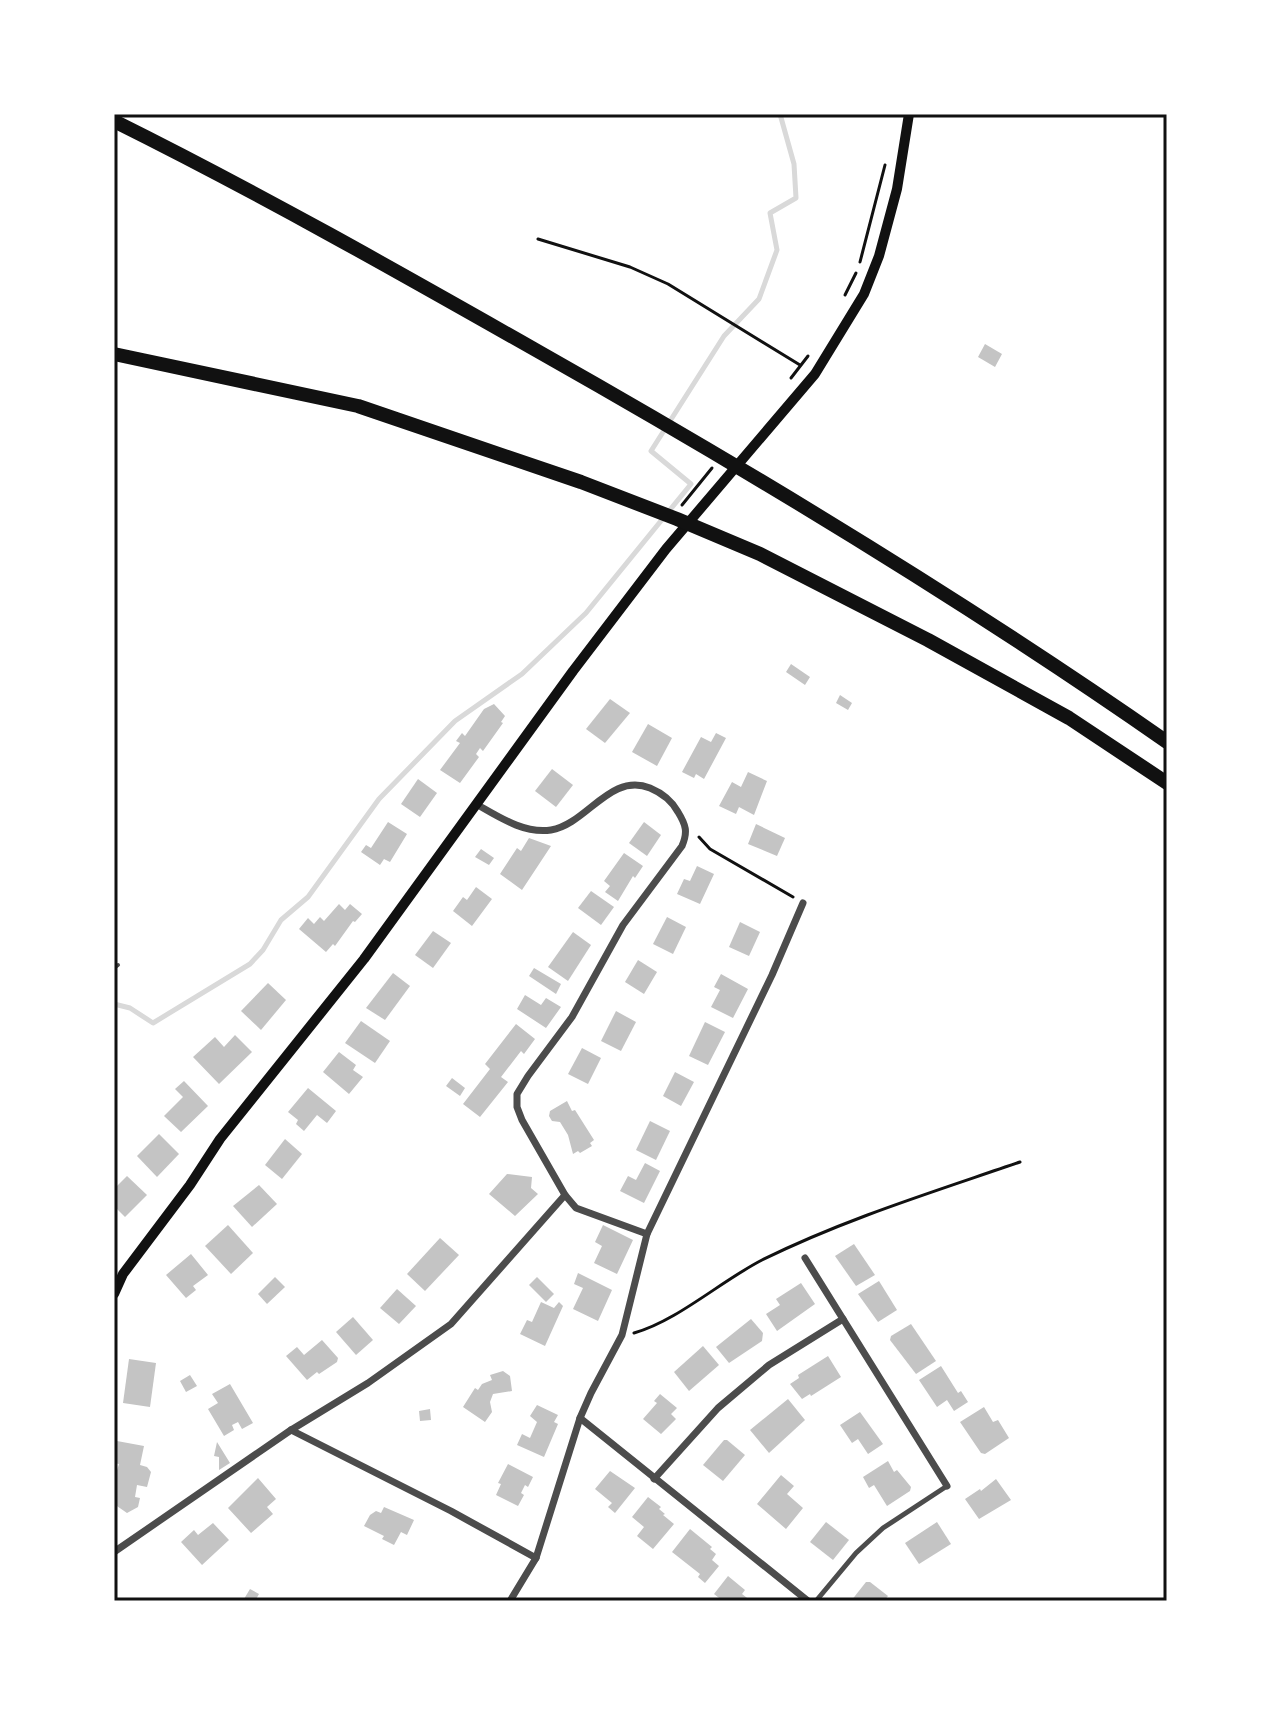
<svg xmlns="http://www.w3.org/2000/svg" width="1281" height="1715" font-family="'Noto Sans',sans-serif">
  <style>
    .lines { fill: none; stroke-linecap: round; stroke-linejoin: round }
    .stream { stroke: #d9d9d9; stroke-width: 5 }
    .building { fill: #c4c4c4 }
    .path { stroke: #111; stroke-width: 3 }
    .service { stroke: #4c4c4c; stroke-width: 4 }
    .pedestrian { stroke: #4c4c4c; stroke-width: 5 }
    .minor { stroke: #4c4c4c; stroke-width: 7 }
    .secondary { stroke: #111; stroke-width: 10 }
    .motorway { stroke: #111; stroke-width: 14 }
    .neatline { fill: none; stroke: #111; stroke-width: 3 }
  </style>
  <rect width="100%" height="100%" fill="#fff"/>
  <g class="lines">
    <polyline class="stream" points="114,1004 130,1008 153,1023 250,964 263,950 281,920 308,897 379,799 455,721 522,674 586,613 691,484 651,451 724,336 759,299 777,250 770,213 796,198 794,164 780,114"/>
  </g>
  <g class="building">
    <polygon points="985,344 1002,354 995,367 978,357"/>
    <polygon points="791,664 810,677 805,685 786,672"/>
    <polygon points="840,695 852,703 848,710 836,703"/>
    <polygon points="610,699 630,713 605,743 586,729"/>
    <polygon points="494,704 505,716 501,722 503,723 483,751 480,748 476,754 479,757 460,783 440,770 460,743 456,741 462,733 465,736 484,709"/>
    <polygon points="648,724 672,738 657,766 632,752"/>
    <polygon points="716,733 726,738 704,779 696,774 694,778 682,772 701,737 711,742"/>
    <polygon points="552,769 573,785 556,807 535,791"/>
    <polygon points="748,772 767,781 754,815 739,807 736,814 719,806 732,782 741,787"/>
    <polygon points="418,779 437,793 420,817 401,804"/>
    <polygon points="388,822 407,834 390,862 384,859 380,865 361,852 366,845 371,848"/>
    <polygon points="644,822 661,835 647,856 629,843"/>
    <polygon points="756,824 785,838 777,856 748,844"/>
    <polygon points="529,838 551,846 522,890 500,874 517,848 521,851"/>
    <polygon points="481,849 494,858 489,865 475,857"/>
    <polygon points="624,853 643,866 635,878 633,876 618,901 605,892 610,886 604,881"/>
    <polygon points="697,866 714,874 700,904 677,894 684,879 690,881"/>
    <polygon points="476,887 492,899 472,926 453,911 463,897 467,900"/>
    <polygon points="591,891 614,907 601,925 578,908"/>
    <polygon points="339,904 345,910 350,904 362,914 355,922 353,921 335,946 333,944 326,952 299,929 308,918 314,924 320,917 324,921"/>
    <polygon points="667,917 686,927 673,954 653,944"/>
    <polygon points="740,922 760,932 749,956 729,947"/>
    <polygon points="433,931 451,943 433,968 415,955"/>
    <polygon points="573,932 591,945 568,981 548,967"/>
    <polygon points="638,960 657,972 644,994 625,982"/>
    <polygon points="534,968 561,984 556,994 529,976"/>
    <polygon points="393,973 410,986 385,1020 366,1008"/>
    <polygon points="721,974 748,989 733,1018 711,1007 720,990 714,987"/>
    <polygon points="268,983 286,1000 261,1030 241,1011"/>
    <polygon points="525,995 541,1005 546,998 561,1007 546,1028 517,1009"/>
    <polygon points="616,1011 636,1022 621,1051 601,1041"/>
    <polygon points="361,1021 390,1041 375,1063 345,1043"/>
    <polygon points="705,1022 725,1032 708,1065 689,1056"/>
    <polygon points="516,1024 535,1039 524,1054 521,1051 501,1077 508,1082 480,1117 463,1104 490,1069 485,1064"/>
    <polygon points="235,1035 252,1052 219,1084 193,1057 215,1037 224,1047"/>
    <polygon points="582,1048 601,1058 588,1084 568,1074"/>
    <polygon points="339,1052 356,1065 353,1070 363,1077 349,1094 323,1072"/>
    <polygon points="675,1072 694,1082 681,1106 663,1096"/>
    <polygon points="452,1078 465,1088 460,1096 446,1086"/>
    <polygon points="184,1081 208,1106 181,1132 164,1116 183,1097 175,1089"/>
    <polygon points="308,1088 336,1111 327,1123 317,1115 304,1131 296,1124 298,1120 288,1112"/>
    <polygon points="567,1101 572,1111 575,1110 594,1140 590,1143 592,1146 580,1153 578,1151 573,1154 568,1135 560,1122 552,1121 549,1116 550,1111"/>
    <polygon points="650,1121 670,1131 656,1160 636,1150"/>
    <polygon points="159,1134 179,1154 157,1177 137,1156"/>
    <polygon points="285,1139 302,1154 282,1179 265,1165"/>
    <polygon points="645,1163 660,1171 644,1203 620,1191 628,1176 636,1180"/>
    <polygon points="507,1174 532,1177 531,1188 538,1194 515,1216 489,1194"/>
    <polygon points="127,1176 147,1195 125,1217 114,1206 114,1189"/>
    <polygon points="259,1185 277,1204 252,1227 233,1206"/>
    <polygon points="228,1225 253,1253 231,1274 205,1246"/>
    <polygon points="603,1225 633,1240 617,1274 594,1263 602,1246 595,1242"/>
    <polygon points="440,1238 459,1255 425,1291 407,1274"/>
    <polygon points="854,1244 875,1275 856,1286 835,1256"/>
    <polygon points="191,1254 208,1275 193,1286 196,1290 186,1298 166,1275"/>
    <polygon points="578,1273 612,1290 598,1321 573,1309 583,1288 574,1284"/>
    <polygon points="275,1277 285,1287 267,1304 258,1294"/>
    <polygon points="537,1277 554,1294 546,1302 529,1285"/>
    <polygon points="879,1281 897,1310 878,1322 858,1294"/>
    <polygon points="801,1283 815,1304 777,1331 766,1314 780,1305 776,1299"/>
    <polygon points="397,1289 416,1306 399,1324 380,1308"/>
    <polygon points="541,1302 554,1308 559,1302 563,1306 545,1346 520,1334 527,1320 532,1322"/>
    <polygon points="353,1317 373,1340 356,1355 336,1332"/>
    <polygon points="751,1319 763,1333 762,1341 729,1363 716,1347"/>
    <polygon points="911,1324 936,1361 916,1374 890,1340 891,1336"/>
    <polygon points="322,1340 338,1358 337,1362 319,1374 317,1372 307,1380 286,1356 297,1347 304,1355"/>
    <polygon points="703,1346 719,1365 689,1391 674,1372"/>
    <polygon points="828,1356 841,1377 811,1396 810,1394 802,1399 790,1384 799,1378 798,1375"/>
    <polygon points="129,1359 156,1363 150,1407 123,1403"/>
    <polygon points="941,1366 958,1393 961,1391 968,1402 954,1411 947,1400 937,1407 919,1380"/>
    <polygon points="503,1371 510,1376 512,1391 493,1394 490,1402 492,1412 485,1422 463,1407 475,1388 478,1390 482,1384 492,1380 490,1375"/>
    <polygon points="190,1375 197,1386 186,1392 180,1381"/>
    <polygon points="230,1384 253,1423 242,1429 238,1422 232,1425 234,1430 224,1436 208,1409 218,1403 212,1394"/>
    <polygon points="660,1394 677,1408 671,1414 676,1419 661,1434 643,1419 657,1403 654,1401"/>
    <polygon points="788,1399 805,1420 769,1453 750,1430"/>
    <polygon points="537,1405 558,1415 554,1422 558,1424 544,1457 517,1445 522,1434 530,1438 537,1422 530,1416"/>
    <polygon points="984,1407 993,1422 998,1420 1009,1438 985,1454 981,1453 960,1422"/>
    <polygon points="430,1409 431,1420 420,1421 419,1411"/>
    <polygon points="860,1412 883,1444 868,1454 858,1439 852,1443 840,1425"/>
    <polygon points="724,1440 727,1440 745,1455 723,1481 703,1465"/>
    <polygon points="117,1441 144,1446 140,1465 147,1467 151,1472 147,1487 137,1485 135,1497 140,1498 138,1507 127,1513 114,1504 114,1480 119,1464 114,1463"/>
    <polygon points="217,1442 230,1463 219,1470 219,1457 214,1456"/>
    <polygon points="888,1461 894,1472 897,1470 911,1487 910,1491 887,1506 874,1485 869,1488 863,1477"/>
    <polygon points="508,1464 533,1477 528,1487 525,1485 521,1493 524,1495 518,1506 496,1495 501,1484 498,1483"/>
    <polygon points="610,1471 635,1488 615,1513 608,1507 612,1503 595,1489"/>
    <polygon points="781,1475 794,1486 787,1494 803,1508 786,1529 757,1504"/>
    <polygon points="258,1478 276,1499 267,1507 273,1514 251,1533 228,1508"/>
    <polygon points="996,1479 1011,1500 979,1519 965,1499 980,1489 981,1491"/>
    <polygon points="648,1497 661,1507 659,1509 665,1514 663,1515 674,1524 653,1549 637,1536 644,1527 632,1517"/>
    <polygon points="384,1507 414,1520 407,1535 401,1532 394,1545 382,1539 384,1536 364,1526 370,1515 376,1511 381,1513"/>
    <polygon points="826,1522 849,1540 833,1560 810,1542"/>
    <polygon points="937,1522 951,1544 919,1564 905,1543"/>
    <polygon points="213,1523 229,1540 202,1565 181,1542 194,1530 198,1535"/>
    <polygon points="690,1529 712,1547 710,1549 716,1554 712,1560 719,1566 705,1583 698,1577 700,1574 672,1552"/>
    <polygon points="728,1576 745,1590 742,1594 751,1601 723,1601 714,1594"/>
    <polygon points="866,1582 870,1582 888,1596 884,1601 851,1601"/>
    <polygon points="250,1589 259,1594 255,1601 244,1599"/>
  </g>
  <g class="lines">
    <g class="path">
      <polyline points="538,239 630,267 668,284 800,365"/>
      <polyline points="860,262 885,165"/>
      <polyline points="845,295 856,273"/>
      <polyline points="791,378 808,356"/>
      <polyline points="682,505 712,468"/>
      <polyline points="699,837 710,849 793,897"/>
      <path d="M634,1333c43,-12 87,-52 128,-73 83,-41 171,-68 258,-98"/>
    </g>
    <polyline class="service" points="114,968 118,965"/>
    <polyline class="pedestrian" points="816,1601 856,1553 883,1528 947,1486"/>
    <g class="minor">
      <path d="M476,804c23,13 48,30 75,26 36,-6 59,-58 99,-42 12,5 22,13 28,24 8,13 10,20 4,34l-59,79 -51,92 -44,59 -11,18v13l5,13 43,75 11,13 71,26"/>
      <polyline points="843,1319 947,1486"/>
      <polyline points="580,1418 808,1601"/>
      <polyline points="291,1430 451,1511 536,1558 580,1418 591,1393 622,1335 647,1234 772,975 803,903"/>
      <polyline points="654,1479 718,1408 769,1365 843,1319 805,1258"/>
      <polyline points="114,1552 291,1430 368,1383 451,1324 565,1195"/>
      <polyline points="510,1601 536,1558"/>
    </g>
    <polyline class="secondary" points="114,1294 123,1274 190,1185 220,1139 364,959 573,671 666,549 815,374 864,294 879,256 897,189 909,114"/>
    <g class="motorway">
      <path d="M114,121c145,72 286,152 427,232 214,121 424,248 626,389"/>
      <polyline points="114,354 358,406 581,482 677,519 760,554 928,640 1069,718 1167,783"/>
    </g>
  </g>
  <rect width="1281" height="1715" fill="none" stroke="#ffffff" stroke-width="232"/>
  <rect x="116" y="116" width="1049" height="1483" class="neatline"/>
</svg>
